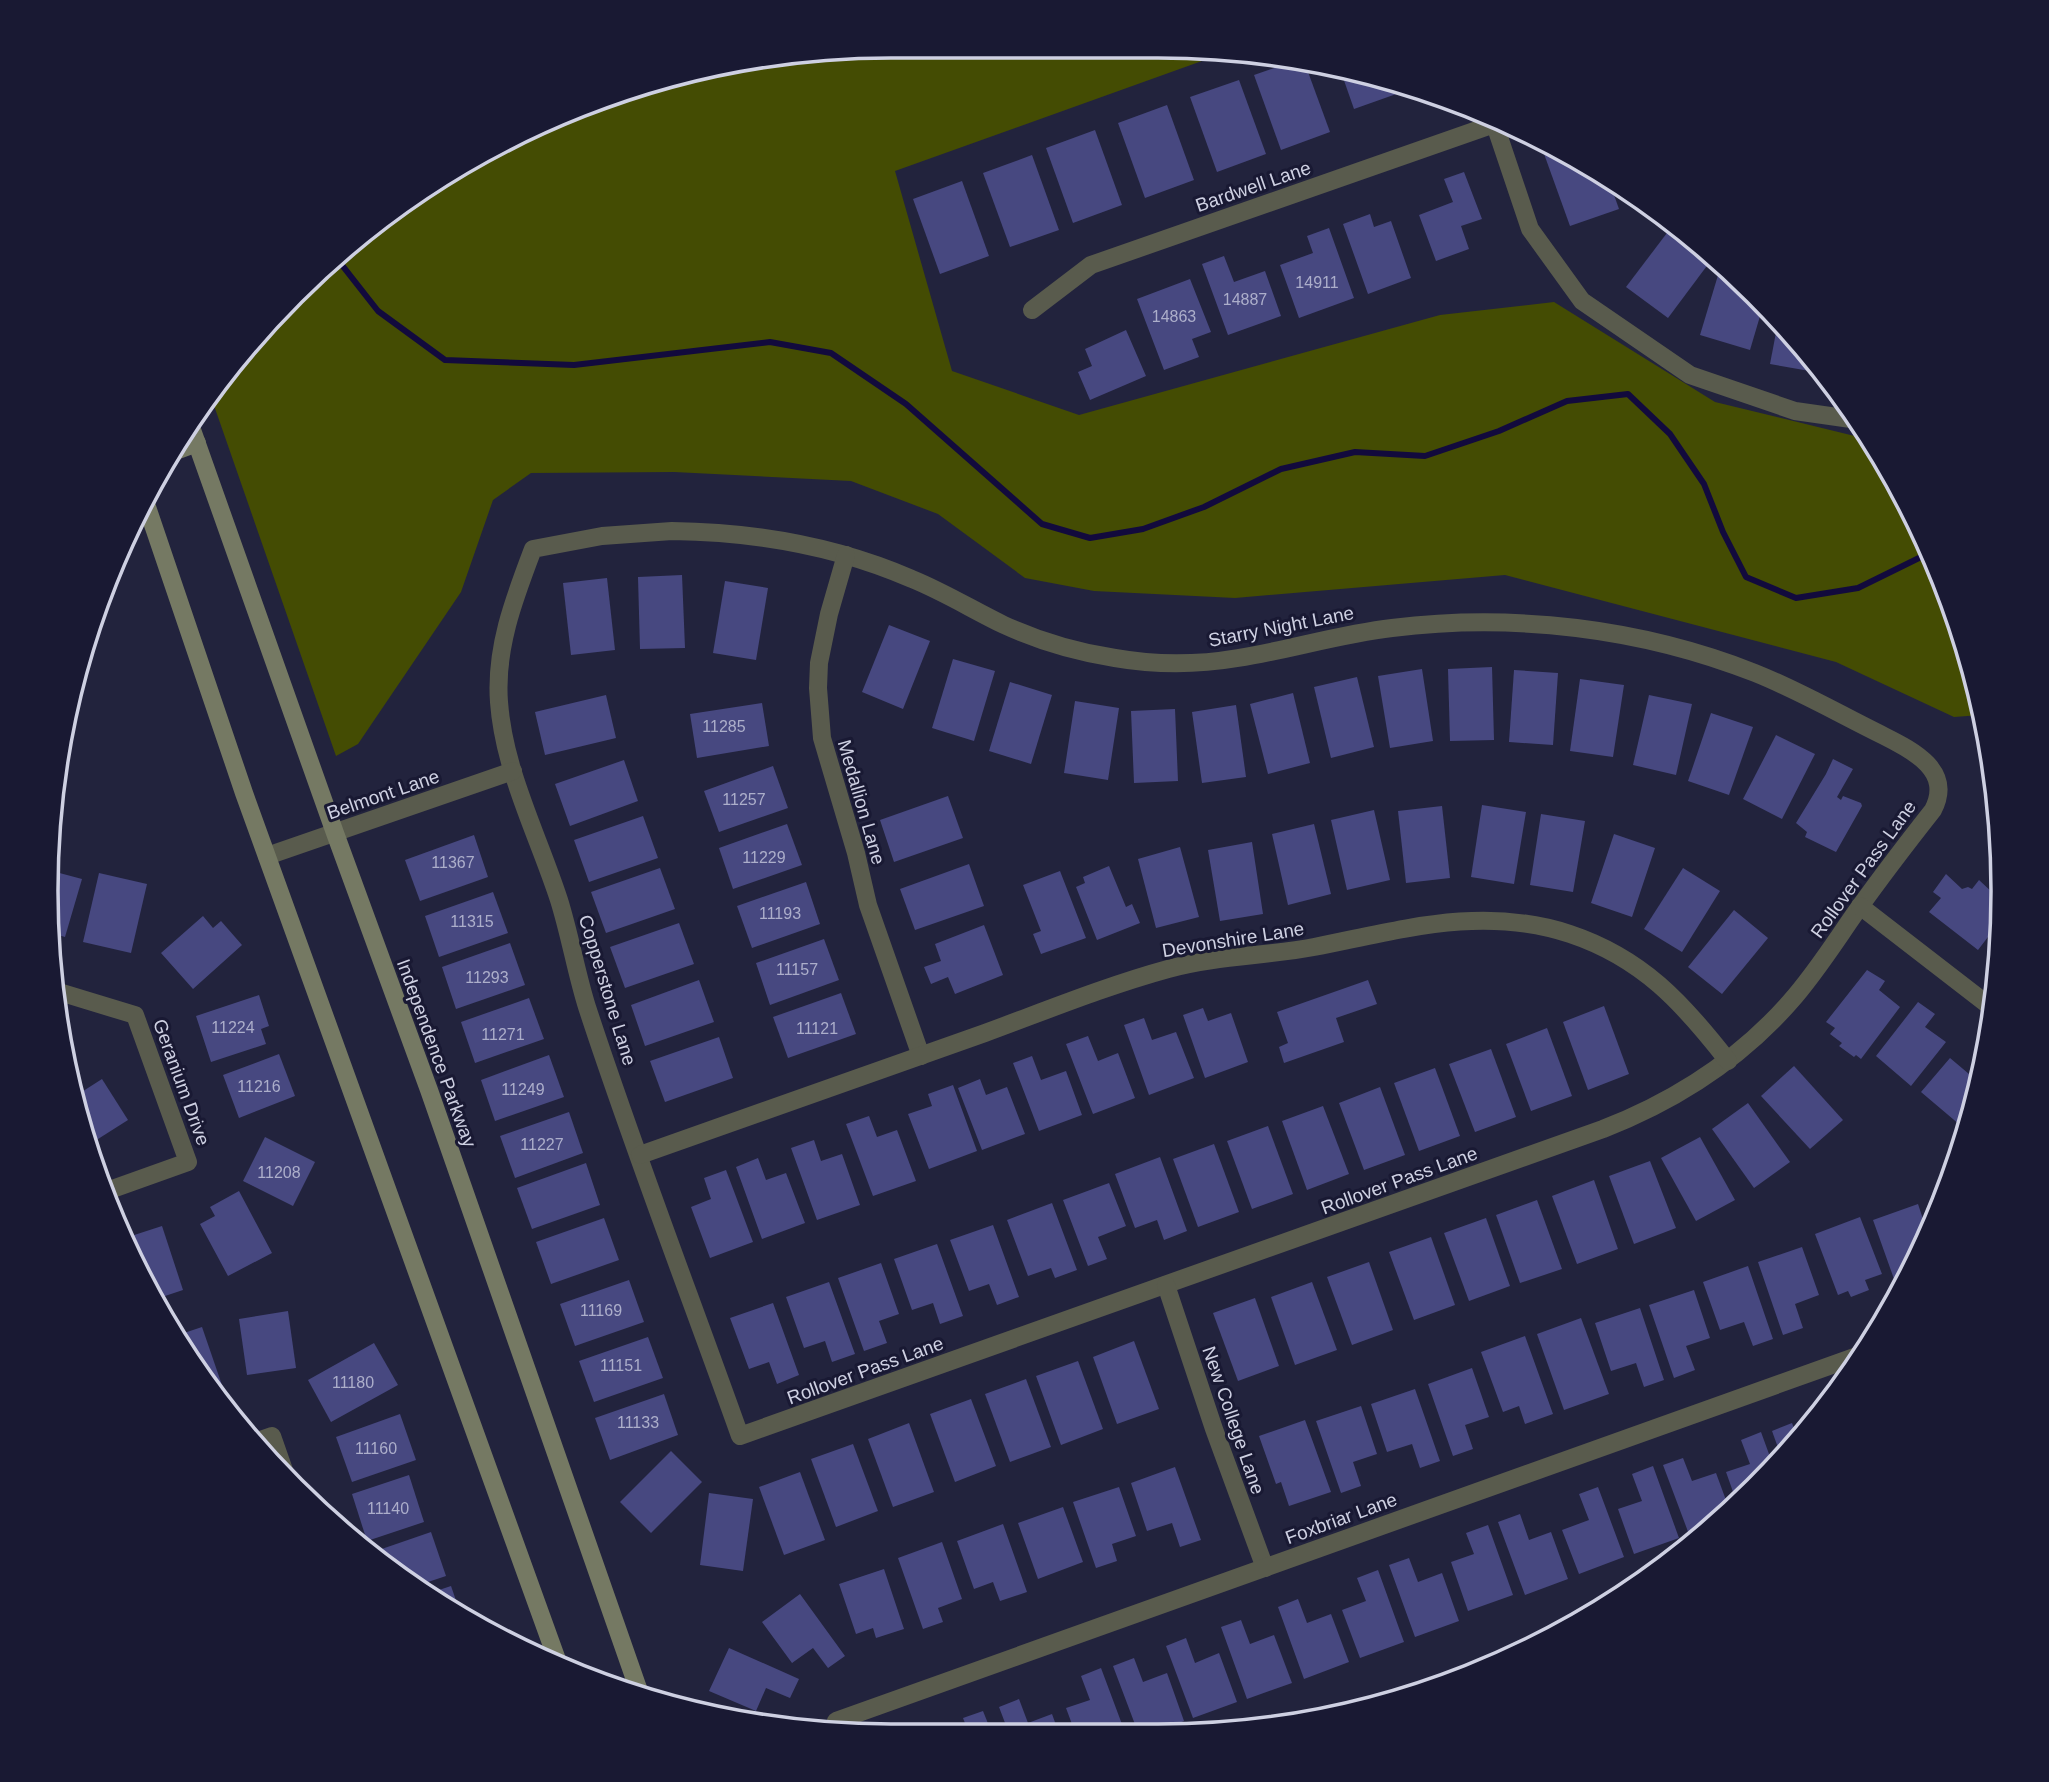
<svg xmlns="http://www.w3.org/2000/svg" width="2049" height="1782" font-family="Helvetica,sans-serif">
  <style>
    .green { fill: #444c03 }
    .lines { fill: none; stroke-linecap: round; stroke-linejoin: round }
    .stream { stroke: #120a3d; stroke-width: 6 }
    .building { fill: #474880 }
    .minor { stroke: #595b4d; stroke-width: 18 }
    .secondary { stroke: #757963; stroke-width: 18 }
    .labels { text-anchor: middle; stroke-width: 6; stroke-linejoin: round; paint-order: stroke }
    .number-label { font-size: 16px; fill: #acaeca }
    .street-label { font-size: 19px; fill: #ced0e2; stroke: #191933 }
    .rim { fill: none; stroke: #ced0e2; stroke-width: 3.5 }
  </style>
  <rect width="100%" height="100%" fill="#22233d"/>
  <polygon class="green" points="891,46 1227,52 895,171 952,371 1079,415 1440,315 1554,302 1715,402 1871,440 1890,469 1959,620 1981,715 1954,717 1836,662 1505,575 1235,598 1094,591 1025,578 938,514 851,481 674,472 531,473 493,500 461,592 358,744 336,756 210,394 220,377 334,255 517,133 673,74"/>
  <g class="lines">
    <polyline class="stream" points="334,255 378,311 445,360 574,365 770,342 831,353 906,404 1042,524 1090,538 1143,529 1204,507 1281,469 1355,452 1425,456 1499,431 1567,401 1628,394 1670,434 1704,484 1723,532 1746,577 1796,598 1858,588 1921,557 1930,557"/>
  </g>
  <g class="building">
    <polygon points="1298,60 1304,61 1330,132 1281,150 1254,75"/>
    <polygon points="1340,69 1416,87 1354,109"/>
    <polygon points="1239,80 1266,154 1217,172 1190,97"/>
    <polygon points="1167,105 1194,180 1145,198 1118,123"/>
    <polygon points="1095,130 1122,205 1073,223 1046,148"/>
    <polygon points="1555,147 1580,159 1608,178 1619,209 1570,226 1543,151"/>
    <polygon points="1032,155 1059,230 1010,247 983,173"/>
    <polygon points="1464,172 1482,219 1461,226 1469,249 1436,261 1419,215 1453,202 1444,179"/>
    <polygon points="962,181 989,256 940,274 913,199"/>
    <polygon points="1370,214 1374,227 1391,221 1411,278 1368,294 1343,224"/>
    <polygon points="1673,225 1715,255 1668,318 1626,287"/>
    <polygon points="1329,228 1354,298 1299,318 1280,265 1313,253 1307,236"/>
    <polygon points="1224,256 1234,282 1265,271 1281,316 1228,335 1202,264"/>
    <polygon points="1722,262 1763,306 1750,350 1700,335"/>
    <polygon points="1190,279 1211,332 1192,339 1199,357 1164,370 1137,299"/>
    <polygon points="1778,322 1822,369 1821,373 1770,364"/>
    <polygon points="1126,330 1146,376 1090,400 1078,372 1092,366 1085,349"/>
    <polygon points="682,575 685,648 640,649 638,577"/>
    <polygon points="607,578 615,650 571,655 563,583"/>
    <polygon points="725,581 768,588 756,660 713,653"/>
    <polygon points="889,625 930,641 903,709 862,692"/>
    <polygon points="953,659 995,671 974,741 932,728"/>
    <polygon points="1492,667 1494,740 1450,741 1448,669"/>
    <polygon points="1422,669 1433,741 1390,748 1378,676"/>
    <polygon points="1514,670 1558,673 1553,745 1509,742"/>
    <polygon points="1357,677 1374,747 1331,758 1314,687"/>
    <polygon points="1580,679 1624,685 1613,757 1570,751"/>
    <polygon points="1010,682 1052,695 1031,764 989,751"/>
    <polygon points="1293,693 1310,763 1268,774 1250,704"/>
    <polygon points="606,695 616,738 545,755 535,712"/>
    <polygon points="1649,695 1692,704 1676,775 1633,765"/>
    <polygon points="1075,701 1119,708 1108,780 1064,773"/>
    <polygon points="762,703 769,746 697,758 690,714"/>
    <polygon points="1236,705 1246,777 1202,783 1192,712"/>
    <polygon points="1175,709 1178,781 1134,783 1131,711"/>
    <polygon points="1711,713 1753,727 1729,795 1688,781"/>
    <polygon points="1776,735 1815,754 1782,819 1743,799"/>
    <polygon points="1833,759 1853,769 1837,797 1841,800 1843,796 1861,803 1862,806 1836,852 1805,837 1807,832 1796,823 1826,774"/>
    <polygon points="624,760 638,801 570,826 555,784"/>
    <polygon points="773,766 788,808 719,832 704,791"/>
    <polygon points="948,796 963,838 894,862 880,820"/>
    <polygon points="1482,805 1526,812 1514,884 1471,877"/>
    <polygon points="1442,806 1450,878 1406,883 1398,811"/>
    <polygon points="1374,810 1390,880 1347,890 1331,820"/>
    <polygon points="1541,814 1585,821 1573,892 1530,885"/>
    <polygon points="643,816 658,858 589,882 574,840"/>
    <polygon points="787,824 802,865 733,889 719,848"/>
    <polygon points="1314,824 1331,894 1288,905 1272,834"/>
    <polygon points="1614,834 1655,848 1632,917 1591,903"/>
    <polygon points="474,835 488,877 420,901 405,860"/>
    <polygon points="1252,842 1263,914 1220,921 1208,850"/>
    <polygon points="1180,847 1199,917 1156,928 1138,859"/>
    <polygon points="969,864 984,906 915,930 900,889"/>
    <polygon points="1109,866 1126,907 1132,904 1140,923 1097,940 1076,887 1085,883 1083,877"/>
    <polygon points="660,868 675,909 606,933 591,892"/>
    <polygon points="1683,868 1720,891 1682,952 1644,929"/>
    <polygon points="52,871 82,879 65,937 48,932"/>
    <polygon points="1060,871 1086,938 1041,954 1033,934 1041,931 1023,885"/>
    <polygon points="99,873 147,884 131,953 83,942"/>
    <polygon points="1946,874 1962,889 1968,887 1972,889 1979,880 1994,894 1996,891 2000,895 2001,920 1978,950 1929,912 1941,898 1933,892"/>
    <polygon points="806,882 820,924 752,948 737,906"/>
    <polygon points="493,892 508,933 439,957 425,916"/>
    <polygon points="1734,910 1768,938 1722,994 1688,967"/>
    <polygon points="203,916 213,928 221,921 242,945 193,989 161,953"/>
    <polygon points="679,923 694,964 625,988 610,947"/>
    <polygon points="984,925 1003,975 955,994 948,977 931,984 924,967 941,961 935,944"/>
    <polygon points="824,939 839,980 770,1005 756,963"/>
    <polygon points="510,943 525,985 456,1009 442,967"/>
    <polygon points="1867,970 1885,981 1879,990 1900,1007 1861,1059 1856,1055 1854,1057 1839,1046 1842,1043 1830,1034 1835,1028 1826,1022"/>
    <polygon points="699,980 714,1022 645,1046 631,1005"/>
    <polygon points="1368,980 1377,1004 1336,1018 1344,1042 1284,1063 1279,1047 1288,1043 1277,1012"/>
    <polygon points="841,993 856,1034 788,1058 773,1017"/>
    <polygon points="259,995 269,1026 261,1029 266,1044 211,1062 196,1016"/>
    <polygon points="529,998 544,1039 475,1063 461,1022"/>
    <polygon points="1918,1002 1935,1014 1925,1027 1946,1042 1911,1086 1876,1056"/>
    <polygon points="1604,1006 1629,1074 1588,1090 1563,1022"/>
    <polygon points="1203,1008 1208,1021 1231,1013 1248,1062 1205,1078 1183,1015"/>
    <polygon points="1144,1018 1152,1040 1176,1032 1194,1078 1149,1095 1124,1025"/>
    <polygon points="1547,1028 1572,1096 1531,1111 1506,1044"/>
    <polygon points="1088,1036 1098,1061 1118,1053 1135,1098 1093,1114 1066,1044"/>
    <polygon points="719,1037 733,1078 665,1102 650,1061"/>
    <polygon points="1491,1049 1516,1117 1475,1132 1449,1064"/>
    <polygon points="279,1054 295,1096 239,1118 223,1075"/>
    <polygon points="549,1055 564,1097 495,1121 481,1080"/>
    <polygon points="1032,1056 1041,1080 1066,1071 1082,1115 1039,1131 1013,1063"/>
    <polygon points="1983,1057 1975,1108 1960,1125 1921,1092 1950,1058 1969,1074"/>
    <polygon points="1794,1066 1843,1120 1810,1149 1761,1096"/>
    <polygon points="1435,1068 1460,1136 1419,1151 1394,1083"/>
    <polygon points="102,1079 128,1120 87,1146 77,1095"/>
    <polygon points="980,1079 986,1095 1007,1087 1025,1134 982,1150 958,1088"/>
    <polygon points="953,1085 977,1151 929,1169 908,1114 932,1106 928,1094"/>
    <polygon points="1380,1087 1405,1155 1364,1170 1339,1103"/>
    <polygon points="1748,1103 1790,1162 1754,1188 1712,1129"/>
    <polygon points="1323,1106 1349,1174 1307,1190 1282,1121"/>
    <polygon points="569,1112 583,1153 515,1178 500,1136"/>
    <polygon points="869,1116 877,1137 897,1130 916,1181 873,1196 846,1124"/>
    <polygon points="1268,1126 1293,1194 1252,1209 1227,1141"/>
    <polygon points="265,1137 315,1162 293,1206 243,1181"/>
    <polygon points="1700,1137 1735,1200 1696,1221 1661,1158"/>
    <polygon points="814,1140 821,1161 842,1154 860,1205 817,1220 791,1148"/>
    <polygon points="1214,1144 1239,1212 1198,1227 1173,1159"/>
    <polygon points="1160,1157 1187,1231 1164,1240 1157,1220 1135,1228 1115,1174"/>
    <polygon points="758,1158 766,1180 786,1173 805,1223 762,1239 736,1167"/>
    <polygon points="1650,1161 1676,1228 1634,1244 1609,1176"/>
    <polygon points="586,1163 600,1205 532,1229 517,1188"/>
    <polygon points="726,1170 753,1242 710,1258 691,1207 711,1199 704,1178"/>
    <polygon points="1594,1180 1618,1249 1577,1264 1552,1196"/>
    <polygon points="1109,1183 1126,1226 1098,1237 1107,1259 1088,1266 1063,1200"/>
    <polygon points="239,1191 272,1253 228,1276 200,1224 215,1216 210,1207"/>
    <polygon points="1537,1200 1562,1269 1520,1283 1496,1215"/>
    <polygon points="1052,1203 1077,1270 1055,1278 1051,1268 1028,1276 1007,1220"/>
    <polygon points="1918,1204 1928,1234 1919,1258 1910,1261 1913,1270 1899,1293 1873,1220"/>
    <polygon points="1860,1217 1882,1274 1865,1280 1869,1290 1851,1297 1848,1291 1838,1295 1815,1234"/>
    <polygon points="604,1218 619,1260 551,1284 536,1242"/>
    <polygon points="1486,1218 1510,1286 1469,1301 1444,1233"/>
    <polygon points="993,1225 1019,1297 997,1305 989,1284 969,1291 950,1240"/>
    <polygon points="162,1226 183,1290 153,1300 125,1238"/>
    <polygon points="1431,1237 1455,1305 1414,1320 1389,1252"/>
    <polygon points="937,1244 963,1316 940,1324 933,1303 912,1310 894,1259"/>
    <polygon points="1802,1247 1819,1295 1795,1304 1803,1328 1783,1335 1758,1262"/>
    <polygon points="1369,1262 1393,1330 1352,1345 1327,1277"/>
    <polygon points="881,1263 899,1314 879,1321 887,1343 864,1351 838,1278"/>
    <polygon points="1748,1266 1773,1339 1753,1346 1744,1322 1720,1330 1703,1282"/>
    <polygon points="629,1280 644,1322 575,1346 560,1304"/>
    <polygon points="829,1282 855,1354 832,1362 825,1341 804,1348 786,1297"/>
    <polygon points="1312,1282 1337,1350 1295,1365 1271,1297"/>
    <polygon points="1694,1290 1710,1338 1686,1346 1695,1370 1674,1378 1649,1305"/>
    <polygon points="1255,1298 1279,1366 1238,1381 1213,1313"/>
    <polygon points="773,1303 799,1375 777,1384 769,1362 749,1369 730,1318"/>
    <polygon points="1640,1308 1664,1380 1644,1387 1636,1363 1611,1371 1595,1323"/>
    <polygon points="288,1311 296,1368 247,1375 239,1319"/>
    <polygon points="1581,1318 1609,1394 1564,1410 1537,1334"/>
    <polygon points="202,1327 223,1388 214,1391 175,1336"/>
    <polygon points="1525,1336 1553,1414 1525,1424 1519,1406 1503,1412 1481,1352"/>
    <polygon points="648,1337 663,1378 594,1402 579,1361"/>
    <polygon points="1134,1341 1159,1409 1117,1424 1093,1357"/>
    <polygon points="374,1343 398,1385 331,1422 308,1380"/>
    <polygon points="1078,1361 1103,1429 1061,1445 1036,1376"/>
    <polygon points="1472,1368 1489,1417 1465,1425 1473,1449 1453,1456 1428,1384"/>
    <polygon points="1026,1379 1051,1447 1010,1462 985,1394"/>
    <polygon points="1415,1389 1440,1461 1420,1468 1412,1444 1387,1452 1371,1404"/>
    <polygon points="664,1394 678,1435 610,1460 595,1418"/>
    <polygon points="971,1399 996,1466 955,1482 930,1414"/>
    <polygon points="1361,1406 1377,1454 1353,1462 1361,1486 1341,1493 1316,1421"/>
    <polygon points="400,1414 416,1460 352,1482 336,1437"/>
    <polygon points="1305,1420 1331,1492 1289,1506 1281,1482 1276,1484 1259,1436"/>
    <polygon points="909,1423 934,1492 893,1507 868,1439"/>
    <polygon points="1792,1423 1798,1439 1781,1456 1772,1431"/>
    <polygon points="1761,1432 1773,1465 1737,1503 1726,1472 1750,1464 1741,1440"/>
    <polygon points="853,1444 878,1511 836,1527 811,1459"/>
    <polygon points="671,1451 702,1482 651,1533 620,1502"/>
    <polygon points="1683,1458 1692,1481 1716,1473 1730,1511 1714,1528 1690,1537 1663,1465"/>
    <polygon points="1653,1466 1679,1538 1634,1554 1618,1509 1642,1501 1632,1474"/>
    <polygon points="1175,1467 1201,1540 1180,1547 1172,1523 1147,1531 1131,1483"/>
    <polygon points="800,1472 825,1540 784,1555 759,1487"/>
    <polygon points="409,1475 424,1522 367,1541 352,1494"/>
    <polygon points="1119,1487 1136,1536 1112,1544 1117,1561 1096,1568 1073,1502"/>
    <polygon points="1598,1487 1624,1557 1579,1574 1562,1530 1589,1520 1579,1494"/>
    <polygon points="709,1493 753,1499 743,1571 700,1565"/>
    <polygon points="1063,1507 1083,1562 1038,1579 1018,1523"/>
    <polygon points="1520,1514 1529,1540 1551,1532 1568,1579 1525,1595 1498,1522"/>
    <polygon points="1003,1524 1027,1592 1000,1601 993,1582 974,1589 957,1541"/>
    <polygon points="1488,1525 1513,1595 1468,1611 1451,1562 1474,1554 1466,1533"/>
    <polygon points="431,1532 446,1576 413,1587 373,1552"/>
    <polygon points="942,1542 962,1599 938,1608 943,1622 923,1629 898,1558"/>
    <polygon points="1409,1558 1418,1582 1442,1573 1459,1621 1415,1637 1389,1565"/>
    <polygon points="884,1569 904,1629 876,1638 873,1628 856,1634 839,1584"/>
    <polygon points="1378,1570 1404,1642 1360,1658 1342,1610 1366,1601 1357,1578"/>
    <polygon points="451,1586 461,1615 424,1595"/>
    <polygon points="800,1594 845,1656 828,1668 813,1648 792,1663 762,1622"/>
    <polygon points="1298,1599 1307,1623 1331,1614 1349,1662 1304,1679 1278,1607"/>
    <polygon points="1241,1620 1250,1644 1274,1635 1292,1683 1247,1699 1221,1627"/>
    <polygon points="1186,1638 1195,1663 1219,1653 1237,1702 1193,1718 1166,1646"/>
    <polygon points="729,1648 799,1679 790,1698 766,1688 756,1711 709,1691"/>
    <polygon points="1134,1658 1143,1682 1167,1673 1184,1721 1147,1735 1139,1735 1113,1666"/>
    <polygon points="1101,1668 1126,1735 1076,1735 1066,1708 1090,1700 1081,1676"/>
    <polygon points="1019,1699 1028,1723 1052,1714 1060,1736 1010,1736 999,1707"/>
    <polygon points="983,1711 993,1736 970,1736 963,1718"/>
  </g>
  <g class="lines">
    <g class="minor">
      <polyline points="1493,119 1530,229 1582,301 1690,375 1795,411 1858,420"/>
      <polyline points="1032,310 1091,265 1500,122"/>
      <path d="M672,531c83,1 164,15 240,48 32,13 61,31 92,46 35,16 72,27 111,33 40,7 82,7 123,0 51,-8 102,-24 154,-30 122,-15 249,0 363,45 45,18 86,42 129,63 30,15 69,35 49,74 -26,33 -52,67 -77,102 -21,30 -41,62 -66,90 -51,58 -115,99 -187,127l-863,307c-51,-143 -106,-285 -153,-429 -11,-35 -17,-72 -28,-107 -21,-65 -55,-129 -60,-198 -4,-54 15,-103 34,-153l69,-13z"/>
      <polyline points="846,555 829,614 819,663 818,688 822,738 856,853 868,905 921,1056"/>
      <polyline points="267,856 513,771"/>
      <polyline points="1860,906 1992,1008"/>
      <polyline points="56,991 135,1015 188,1162 104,1192"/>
      <path d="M640,1155c115,-40 230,-81 345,-122 60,-22 121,-47 183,-64 48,-13 98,-13 146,-22 87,-17 168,-42 256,-13 72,24 113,69 158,127"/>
      <polyline points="1166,1285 1214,1429 1265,1568"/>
      <polyline points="252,1443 272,1436 286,1476"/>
      <polyline points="840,1731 836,1721 1860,1355"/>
    </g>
    <g class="secondary">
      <polyline points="191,427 335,833 429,1090 640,1694"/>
      <polyline points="178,450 197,443"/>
      <polyline points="146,504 244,793 560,1668"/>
    </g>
  </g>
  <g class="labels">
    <g class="number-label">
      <text x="1317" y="288">14911</text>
      <text x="1245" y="305">14887</text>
      <text x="1174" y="322">14863</text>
      <text x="724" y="732">11285</text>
      <text x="744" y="805">11257</text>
      <text x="764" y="863">11229</text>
      <text x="453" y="868">11367</text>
      <text x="780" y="919">11193</text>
      <text x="472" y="927">11315</text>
      <text x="797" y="975">11157</text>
      <text x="487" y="983">11293</text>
      <text x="233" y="1033">11224</text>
      <text x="817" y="1034">11121</text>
      <text x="503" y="1040">11271</text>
      <text x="259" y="1092">11216</text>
      <text x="523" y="1095">11249</text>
      <text x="542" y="1150">11227</text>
      <text x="279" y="1178">11208</text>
      <text x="601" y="1316">11169</text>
      <text x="621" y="1371">11151</text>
      <text x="353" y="1388">11180</text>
      <text x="638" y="1428">11133</text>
      <text x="376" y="1454">11160</text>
      <text x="388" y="1514">11140</text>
    </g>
    <g class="street-label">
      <text transform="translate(1253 186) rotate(-19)" y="7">Bardwell Lane</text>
      <text transform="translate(1281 626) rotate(-11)" y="7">Starry Night Lane</text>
      <text transform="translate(383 794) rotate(-19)" y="7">Belmont Lane</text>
      <text transform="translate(862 802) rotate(74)" y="7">Medallion Lane</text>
      <text transform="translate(1863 869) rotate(-54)" y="7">Rollover Pass Lane</text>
      <text transform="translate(1233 939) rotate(-9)" y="7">Devonshire Lane</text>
      <text transform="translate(608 990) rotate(73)" y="7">Copperstone Lane</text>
      <text transform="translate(437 1053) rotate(70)" y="7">Independence Parkway</text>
      <text transform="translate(182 1082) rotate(70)" y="7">Geranium Drive</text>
      <text transform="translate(1399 1180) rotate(-20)" y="7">Rollover Pass Lane</text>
      <text transform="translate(865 1370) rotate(-20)" y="7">Rollover Pass Lane</text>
      <text transform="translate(1234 1420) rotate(71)" y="7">New College Lane</text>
      <text transform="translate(1341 1518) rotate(-20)" y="7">Foxbriar Lane</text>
    </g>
  </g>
  <path d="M0 0H2049V1782H0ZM891 58H1158A833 833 0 0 1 1991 891V891A833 833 0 0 1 1158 1724H891A833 833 0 0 1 58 891V891A833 833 0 0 1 891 58Z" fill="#191933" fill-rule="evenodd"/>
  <path class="rim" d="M891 58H1158A833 833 0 0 1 1991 891V891A833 833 0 0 1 1158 1724H891A833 833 0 0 1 58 891V891A833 833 0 0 1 891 58Z"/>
</svg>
